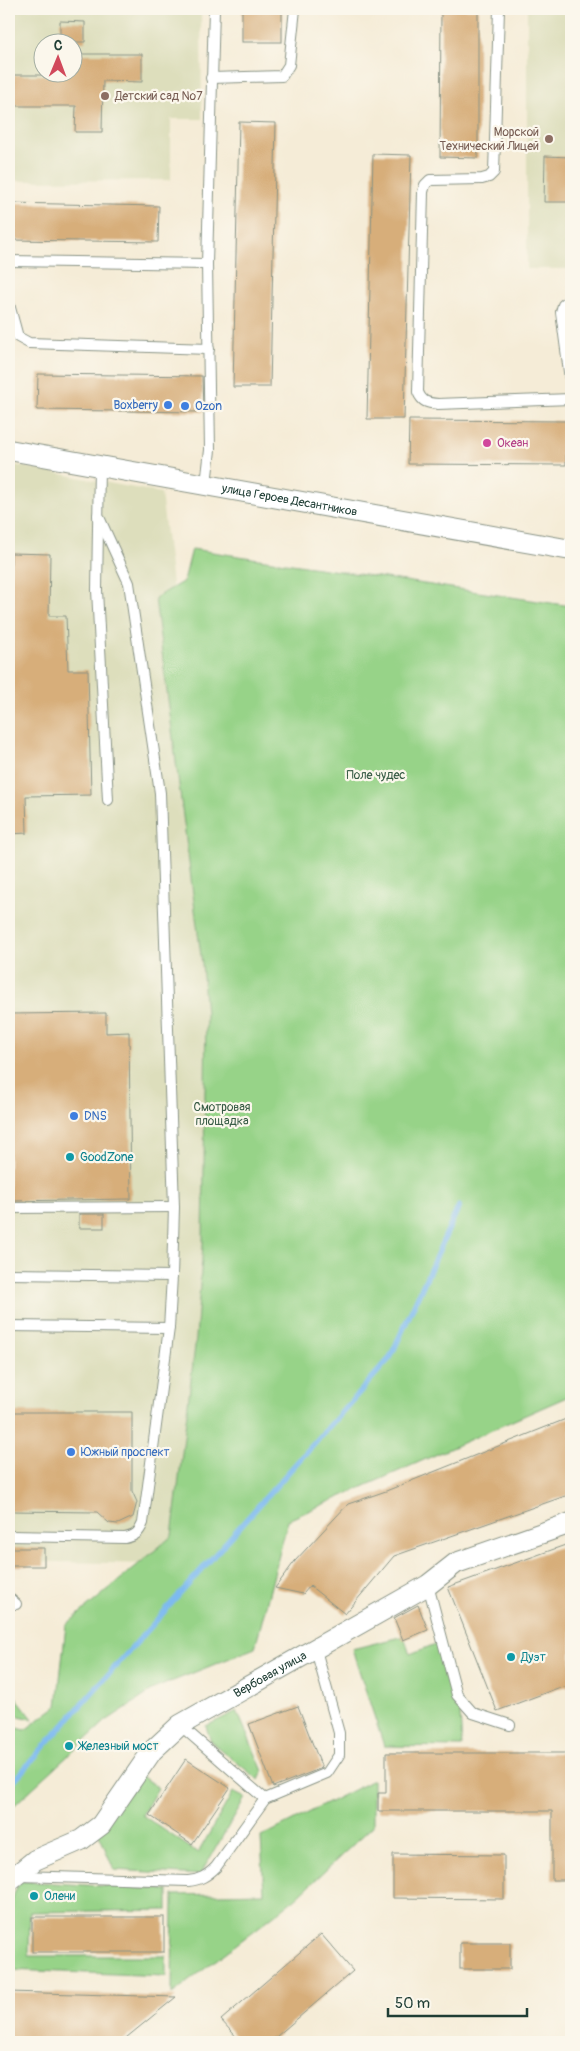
<svg xmlns="http://www.w3.org/2000/svg" width="580" height="2051" font-family="Pangolin,sans-serif">
  <style>
    .built { fill: #dddebc; fill-rule: evenodd }
    .green { fill: #97d388; stroke: #5b885e }
    .lines { fill: none; stroke-linecap: round; stroke-linejoin: round }
    .stream { stroke: #7dbaf0; stroke-width: 5.5 }
    .building { fill: #d7ae7a }
    .service-casing { stroke: #8a9486; stroke-width: 12 }
    .minor-casing { stroke: #8a9486; stroke-width: 22 }
    .service { stroke: #fff; stroke-width: 10 }
    .minor { stroke: #fff; stroke-width: 20 }
    .education-dot { fill: #8d6e63; stroke: #fbf7ec; stroke-width: 2 }
    .shop-dot { fill: #3f7fe0; stroke: #fbf7ec; stroke-width: 2 }
    .hotel-dot { fill: #d1479c; stroke: #fbf7ec; stroke-width: 2 }
    .culture-dot { fill: #0f9aa8; stroke: #fbf7ec; stroke-width: 2 }
    .labels { text-anchor: middle; stroke-width: 4.5; stroke-linejoin: round; paint-order: stroke }
    .education-label { font-size: 12px; fill: #785e54; stroke: #fbf7ec; text-anchor: start }
    .shop-label { font-size: 12px; fill: #366cbe; stroke: #fbf7ec; text-anchor: start }
    .hotel-label { font-size: 12px; fill: #b23c85; stroke: #fbf7ec; text-anchor: start }
    .street-label { font-size: 12px; fill: #1f3d34; stroke: #fbf7ec }
    .park-label { font-size: 12px; fill: #375b45; stroke: #fbf7ec }
    .culture-label { font-size: 12px; fill: #0d838f; stroke: #fbf7ec; text-anchor: start }
  </style>
  <rect width="100%" height="100%" fill="#fbf7ec"/>
  <filter id="ink" filterUnits="userSpaceOnUse"><feTurbulence type="fractalNoise" baseFrequency=".02" numOctaves="2"/><feDisplacementMap in="SourceGraphic" scale="10" xChannelSelector="R" yChannelSelector="G"/><feConvolveMatrix kernelMatrix="1 2 1 2 8 2 1 2 1" color-interpolation-filters="sRGB"/></filter>
  <filter id="wash" filterUnits="userSpaceOnUse"><feTurbulence type="fractalNoise" baseFrequency=".0096" numOctaves="4" result="noise"/><feDisplacementMap in="SourceGraphic" scale="20" xChannelSelector="R" yChannelSelector="G"/><feGaussianBlur stdDeviation="1.12" result="paint"/><feColorMatrix in="noise" values="0 0 0 0 0 0 0 0 0 0 0 0 0 0 0 0 0 1.4 0 .05"/><feComposite in="paint" operator="in"/></filter>
  <g filter="url(#wash)">
    <rect width="100%" height="100%" fill="#f5ecd7"/>
    <g class="built">
      <path d="M9,9h192l1,110h-31v61l-162,1zM42,42h30v30h-30z"/>
      <rect x="527" y="9" width="44" height="260"/>
      <polygon points="9,464 161,493 223,1007 186,1567 155,1564 9,1561"/>
    </g>
    <g class="green">
      <polygon points="192,549 571,606 571,1395 288,1520 255,1648 158,1687 106,1721 9,1810 9,1726 25,1730 57,1706 66,1625 172,1536 196,1338 203,1245 206,1014 202,964 155,598 184,581"/>
      <polygon points="404,1636 410,1654 438,1643 460,1713 462,1747 384,1746 352,1649"/>
      <polygon points="9,1688 33,1719 9,1714"/>
      <polygon points="237,1711 263,1771 259,1780 211,1742 206,1726"/>
      <polygon points="140,1775 158,1788 142,1815 198,1853 233,1792 245,1798 200,1875 114,1870 96,1827"/>
      <polygon points="373,1780 373,1826 295,1899 172,1994 173,1895 264,1893 261,1837"/>
      <polygon points="19,1881 168,1890 168,1910 30,1912 29,1956 166,1956 166,1976 9,1970 9,1908"/>
    </g>
    <g class="lines">
      <polyline class="stream" points="9,1786 390,1358 459,1206"/>
    </g>
    <g id="blocks">
      <g class="building">
        <rect x="242" y="9" width="40" height="33"/>
        <polygon points="441,9 478,9 478,158 440,157"/>
        <polygon points="60,21 85,22 85,42 60,42"/>
        <polygon points="72,54 142,54 142,82 103,81 102,132 75,132 76,106 9,106 9,75 60,75 60,72 72,72"/>
        <polygon points="239,122 276,123 270,387 233,387"/>
        <polygon points="373,154 411,155 404,419 367,419"/>
        <polygon points="545,156 571,157 571,202 544,202"/>
        <polygon points="9,203 159,206 158,242 9,240"/>
        <polygon points="38,374 202,376 203,412 37,410"/>
        <polygon points="409,420 566,421 566,465 408,464"/>
        <polygon points="11,553 50,554 49,616 66,616 68,670 88,670 91,795 26,796 27,833 9,834"/>
        <polygon points="106,1013 106,1033 129,1032 131,1199 9,1201 9,1014"/>
        <rect x="79" y="1214" width="25" height="14"/>
        <polygon points="9,1412 132,1412 132,1491 137,1502 133,1517 118,1524 109,1523 97,1512 9,1511"/>
        <polygon points="571,1417 571,1494 394,1556 345,1614 310,1586 303,1594 275,1588 295,1561 348,1504 386,1491"/>
        <polygon points="571,1543 571,1686 558,1688 497,1711 448,1587"/>
        <polygon points="9,1548 44,1548 44,1566 10,1566"/>
        <polygon points="418,1605 428,1630 403,1640 394,1618"/>
        <polygon points="298,1706 322,1768 273,1787 249,1724"/>
        <polygon points="386,1753 571,1753 571,1880 552,1880 552,1811 378,1811 378,1793 386,1793"/>
        <polygon points="186,1759 230,1788 192,1844 149,1815"/>
        <polygon points="393,1854 504,1855 504,1899 393,1898"/>
        <rect x="32" y="1917" width="132" height="35"/>
        <polygon points="321,1934 353,1971 270,2042 241,2042 221,2020"/>
        <rect x="460" y="1943" width="50" height="26"/>
        <polygon points="9,1992 176,1997 121,2042 9,2042"/>
      </g>
    </g>
  </g>
  <g filter="url(#ink)">
    <use href="#blocks" fill-opacity="0" stroke="#8a9486" stroke-width="1"/>
    <g class="lines">
      <g class="service-casing">
        <g id="service">
          <path d="M499,9l-5,163 -5,5 -7,2 -52,1 -5,5 -2,7 -5,200c4,10 9,11 20,12l133,-5"/>
          <polyline points="211,78 282,76 289,65 295,9"/>
          <polyline points="9,261 207,264"/>
          <polyline points="571,298 563,305 561,312 571,387"/>
          <polyline points="9,304 18,337 29,343 209,349"/>
          <polyline points="99,466 97,590 108,800"/>
          <polyline points="206,484 210,450 207,264 214,9"/>
          <polyline points="9,1208 174,1207"/>
          <polyline points="9,1274 172,1276 174,1207 160,793 129,583 98,515"/>
          <polyline points="9,1326 169,1328"/>
          <path d="M9,1536l116,2c10,-2 14,-5 18,-15l26,-195 3,-52"/>
          <polyline points="428,1585 457,1695 473,1713 510,1725"/>
          <polyline points="9,1598 16,1604"/>
          <polyline points="180,1725 265,1799"/>
          <path d="M20,1876l168,5c12,-1 19,-5 28,-14l49,-68 62,-26 12,-18v-22l-23,-83"/>
        </g>
      </g>
      <g class="minor-casing">
        <g id="minor">
          <path id="s1" d="M9,450l562,100"/>
          <path id="s2" d="M9,1881l26,-21 46,-20 20,-15 51,-74 28,-26 248,-140 28,-22 115,-40"/>
        </g>
      </g>
      <use href="#service" class="service"/>
      <use href="#minor" class="minor"/>
    </g>
  </g>
  <g class="education-dot">
    <circle cx="105" cy="96" r="5"/>
    <circle cx="549" cy="139" r="5"/>
  </g>
  <g class="shop-dot">
    <circle cx="168" cy="405" r="5"/>
    <circle cx="185" cy="406" r="5"/>
    <circle cx="74" cy="1116" r="5"/>
    <circle cx="71" cy="1452" r="5"/>
  </g>
  <circle class="hotel-dot" cx="487" cy="443" r="5"/>
  <g class="culture-dot">
    <circle cx="70" cy="1157" r="5"/>
    <circle cx="511" cy="1657" r="5"/>
    <circle cx="69" cy="1746" r="5"/>
    <circle cx="34" cy="1896" r="5"/>
  </g>
  <g class="labels">
    <g class="education-label">
      <text x="115" y="100">Детский сад №7</text>
      <text x="539" y="136" text-anchor="end">Морской<tspan x="539" dy="14">Технический Лицей</tspan></text>
    </g>
    <g class="shop-label">
      <text x="158" y="409" text-anchor="end">Boxberry</text>
      <text x="195" y="410">Ozon</text>
      <text x="84" y="1120">DNS</text>
      <text x="81" y="1456">Южный проспект</text>
    </g>
    <g class="hotel-label">
      <text x="497" y="447">Океан</text>
    </g>
    <g class="street-label">
      <text dy="4" stroke="none"><textPath href="#s1" startOffset="285">улица Героев Десантников</textPath></text>
      <text dy="4" stroke="none"><textPath href="#s2" startOffset="340">Вербовая улица</textPath></text>
    </g>
    <g class="park-label">
      <text x="376" y="779">Поле чудес</text>
      <text x="222" y="1111">Смотровая<tspan x="222" dy="14">площадка</tspan></text>
    </g>
    <g class="culture-label">
      <text x="80" y="1161">GoodZone</text>
      <text x="521" y="1661">Дуэт</text>
      <text x="79" y="1750">Железный мост</text>
      <text x="44" y="1900">Олени</text>
    </g>
  </g>
  <rect width="580" height="2051" fill="none" stroke="#fbf7ec" stroke-width="30"/>
  <g transform="translate(58 58) rotate(1)"><circle r="24" fill="#fbf7ec" stroke="#a3ada2"/>
  <path d="M0-4L9 19L0 12L-9 19Z" fill="#d1495b"/>
  <text y="-8" font-size="14" font-weight="bold" text-anchor="middle" fill="#1f3d34">С</text>
  </g>
  <path d="M388 2008v8h139v-8" fill="none" stroke="#1f3d34" stroke-width="2.5"/>
  <text x="395" y="2008" font-size="15" fill="#1f3d34" stroke="#fbf7ec" stroke-width="4" paint-order="stroke">50 m</text>
</svg>
